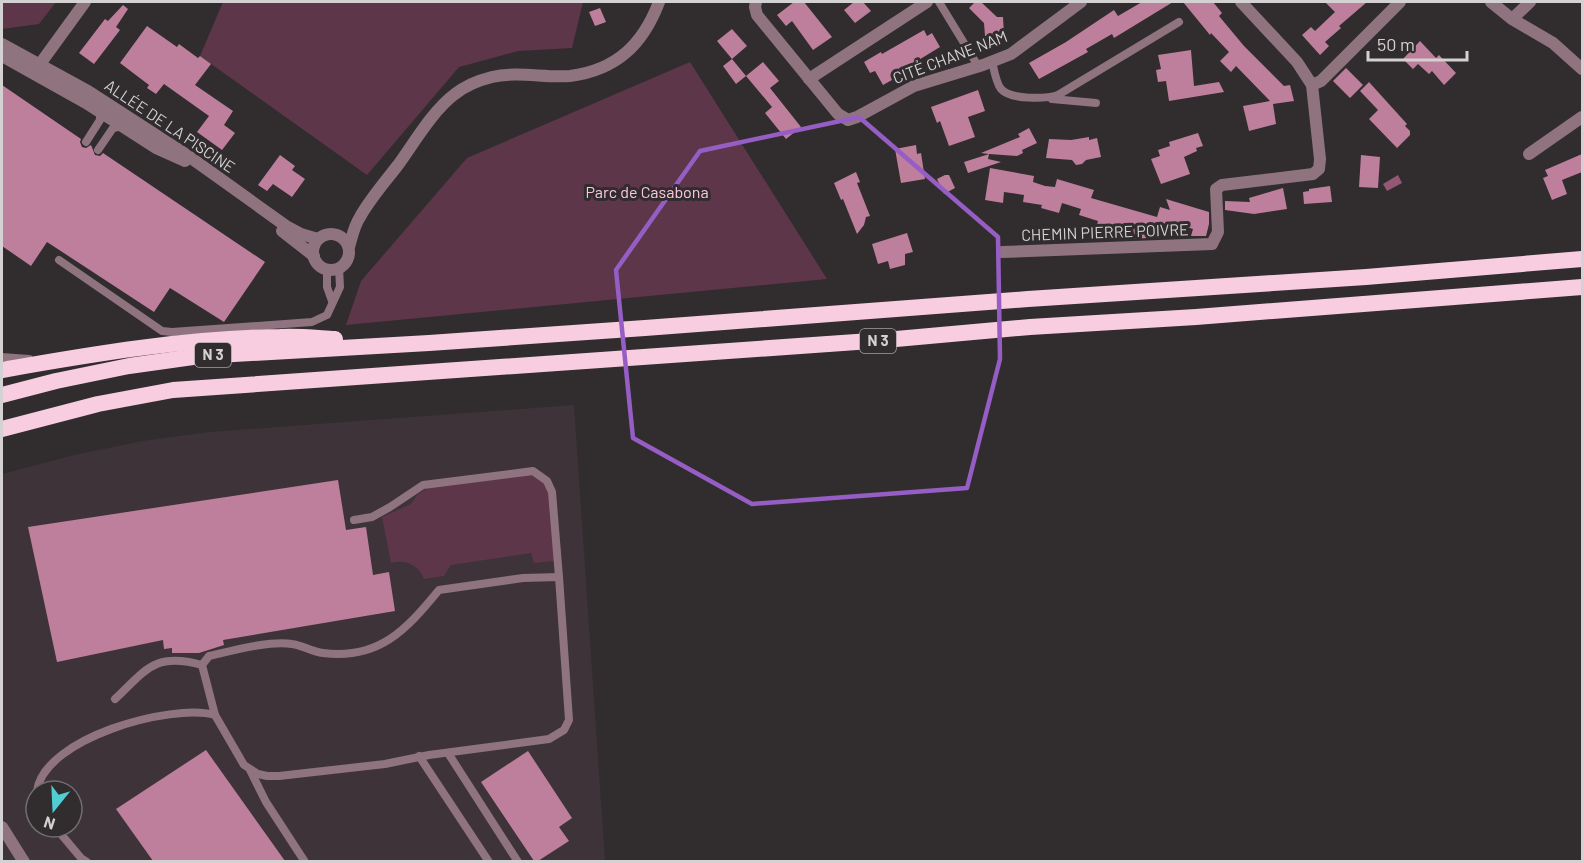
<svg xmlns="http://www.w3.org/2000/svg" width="1584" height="863" font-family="Barlow,sans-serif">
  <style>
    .built { fill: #3e3338; fill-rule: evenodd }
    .green { fill: #5e3649 }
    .water { fill: #935874 }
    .building { fill: #bd7f9c }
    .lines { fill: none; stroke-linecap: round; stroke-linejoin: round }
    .service { stroke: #8f737f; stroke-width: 8 }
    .minor { stroke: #8f737f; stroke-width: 12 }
    .trunk { stroke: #f8cde0; stroke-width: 16 }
    .marked { fill: none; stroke: #965ec5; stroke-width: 4.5; stroke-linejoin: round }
    .labels { text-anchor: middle; stroke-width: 6; stroke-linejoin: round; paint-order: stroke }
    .shield { fill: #312c2e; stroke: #a3a0a1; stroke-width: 1.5 }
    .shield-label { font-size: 15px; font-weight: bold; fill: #d4d1d2 }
    .street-label { font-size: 16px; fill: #d4d1d2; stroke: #312c2e }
    .park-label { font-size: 16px; fill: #fdc6de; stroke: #312c2e }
  </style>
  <rect width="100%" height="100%" fill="#312c2e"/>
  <path class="built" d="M574,405l31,456h-603v-387l72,-19 68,-14 67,-9zM36,791h36v36h-36z"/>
  <g class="green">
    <polygon points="2,2 56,2 39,24 2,29"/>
    <polygon points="223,2 583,2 572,48 518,51 459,67 367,175 200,56"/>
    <polygon points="690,62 827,279 346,325 361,281 467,158"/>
    <path d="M528,472h14l5,5 13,77 -7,7 -19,2 -3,-10 -80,12 -7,11 -20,3c-5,-14 -19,-20 -33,-16l-9,-46 29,-13 7,-10 13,-8z"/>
  </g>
  <polygon class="water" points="1398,175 1402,183 1387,191 1383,184"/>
  <g class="building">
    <polygon points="794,2 804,2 832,37 813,50 792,21 786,26 777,15"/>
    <polygon points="854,2 863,2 871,11 855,23 844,10"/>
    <polygon points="975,2 981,2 997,17 1003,17 1004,35 985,36 984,23 969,8"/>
    <polygon points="1142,2 1173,2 1114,38 1112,34 1086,49 1088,52 1039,79 1029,63 1066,42 1114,10 1118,16"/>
    <polygon points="1183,2 1213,2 1222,13 1219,16 1244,46 1284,86 1290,85 1294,101 1273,104 1276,124 1249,131 1243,106 1270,101 1236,66 1231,72 1220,61 1229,52 1211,33 1210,35"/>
    <polygon points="1325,2 1367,2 1339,26 1341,28 1325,42 1329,46 1320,55 1302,35 1311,27 1315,31 1335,12"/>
    <polygon points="123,5 128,9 116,27 120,30 94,64 79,53 105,19 108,21"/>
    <polygon points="600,8 606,22 595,26 589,12"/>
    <polygon points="147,26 177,47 179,44 198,58 200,56 211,64 195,85 233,111 224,125 235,133 222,150 197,132 209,116 164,84 156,94 147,88 149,85 120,63"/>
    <polygon points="732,29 747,46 732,59 717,41"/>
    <polygon points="924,30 927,36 932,33 940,47 899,72 901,75 883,85 875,71 870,73 864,62 881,52 882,54"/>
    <polygon points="1420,41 1436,58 1439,55 1456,73 1444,85 1432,71 1429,74 1418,64 1413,69 1403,59"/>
    <polygon points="1191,50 1194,86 1219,82 1224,92 1169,101 1166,81 1158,82 1156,70 1161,69 1158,55"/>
    <polygon points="732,59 746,76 763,62 779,81 770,88 801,127 786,139 765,113 772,107 746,76 736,84 723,66"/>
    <polygon points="1346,68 1363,85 1350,98 1333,81"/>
    <polygon points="1369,82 1407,124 1405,126 1410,131 1410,135 1397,148 1369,119 1378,110 1360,91"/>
    <polygon points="2,85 81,139 80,142 82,147 86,148 91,145 95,155 100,156 103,153 265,262 224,322 170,288 154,312 47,242 31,266 2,246"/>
    <polygon points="978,90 985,111 968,117 975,137 949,146 940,121 937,123 931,107"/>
    <polygon points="1029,128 1037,143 1022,150 1023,153 1017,156 989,154 988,159 1001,162 968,173 964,162 989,154 981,153 1020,137 1018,134"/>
    <polygon points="1198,133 1203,146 1196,148 1197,151 1184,157 1190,174 1161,184 1151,159 1160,156 1158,150 1170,146 1169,142"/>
    <polygon points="1089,137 1089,140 1097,138 1101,157 1086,160 1082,164 1076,165 1072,160 1046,158 1049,139 1071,140"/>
    <polygon points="916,145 917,154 921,153 925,179 901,183 895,149"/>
    <polygon points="1582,154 1582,172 1562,180 1567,194 1552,200 1543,178 1548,176 1545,170"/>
    <polygon points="280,155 295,166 292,170 305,179 292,197 273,184 267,191 258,185"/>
    <polygon points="1361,155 1380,157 1378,188 1359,187"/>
    <polygon points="990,168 1034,176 1033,182 1045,186 1055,187 1057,179 1094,190 1091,198 1157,217 1160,207 1170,210 1166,199 1209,212 1209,224 1206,236 1191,236 1193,229 1174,223 1171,234 1150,228 1147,238 1133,239 1134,232 1115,226 1112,237 1095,232 1098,221 1079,215 1081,209 1062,203 1059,213 1041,208 1042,205 1023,202 1024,195 1004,192 1003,203 985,200"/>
    <polygon points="856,172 860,182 857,183 870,216 866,217 864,225 857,234 843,199 841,200 834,183"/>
    <polygon points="945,175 949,175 955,188 944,194 937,179"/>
    <polygon points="1330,186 1332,202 1304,204 1303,192 1309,191 1309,189"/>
    <polygon points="1283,188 1287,209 1254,214 1225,210 1225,201 1250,202 1249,198"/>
    <polygon points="907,233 913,252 905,254 905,265 890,269 888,261 878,264 872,244"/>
    <polygon points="338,480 346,530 366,527 373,575 389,572 395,611 223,640 224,645 199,653 172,653 172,648 164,649 163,640 57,662 28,527"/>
    <polygon points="206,750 285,861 153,861 116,809"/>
    <polygon points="528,751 572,818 559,827 569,841 538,861 534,861 481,782"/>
  </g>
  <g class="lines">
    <g class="service">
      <polyline points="939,2 978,66"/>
      <path d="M992,61c2,9 4,22 9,28 10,11 45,10 57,6l121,-73"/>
      <polyline points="1052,99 1096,103"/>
      <polyline points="86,142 100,120 100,111"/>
      <polyline points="98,150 113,128 123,126"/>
      <polyline points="59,260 162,331 172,332 312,322 327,315 340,287 339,268"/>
      <polyline points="327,269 327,287 332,301"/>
      <polyline points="2,357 29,359"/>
      <polyline points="354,520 372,517 390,507 423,485 533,471 547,481 552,492 559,577"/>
      <path d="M115,699c31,-29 39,-47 87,-34l13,50"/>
      <polyline points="448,753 518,862"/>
      <polyline points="419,756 489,862"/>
      <polyline points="250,770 266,802 305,862"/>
      <path d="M37,791c7,-53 134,-88 178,-76l29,50 14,9 9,2h12l106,-12 44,-9 120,-16 15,-9 5,-10 -10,-143 -36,1 -84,12c-33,40 -60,70 -116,63 -11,-1 -21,-8 -31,-9 -21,-4 -61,7 -83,12l-7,9"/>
      <polyline points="55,827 81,858 87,862"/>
    </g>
    <g class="minor">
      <polyline points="756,2 755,7 757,15 838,114 848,120 857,117 914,86 983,65 1011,54 1081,2"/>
      <polyline points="1491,2 1512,19 1553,43 1582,69"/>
      <polyline points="1512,19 1530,2"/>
      <polyline points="2,44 88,91 187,155 286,226 301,234 318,239"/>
      <polyline points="2,56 86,103 156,148 185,161"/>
      <polyline points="34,67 40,64 85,2"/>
      <polyline points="809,79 927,2"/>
      <polyline points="1312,85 1321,81 1400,2"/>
      <polyline points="1529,154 1582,117"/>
      <polyline points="282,231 314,256"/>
      <circle cx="331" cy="252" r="18"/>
      <path d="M349,247c3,-10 5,-21 11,-30 10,-18 25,-35 38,-52 16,-22 35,-55 57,-71 10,-8 25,-14 37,-17 26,-6 52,1 78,-1 47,-6 73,-32 89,-74"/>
      <polyline points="1002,252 1212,244 1218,232 1216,189 1222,185 1313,174 1319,169 1320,159 1312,85 1297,62 1241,2"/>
      <polyline points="2,827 24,862"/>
    </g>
    <g class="trunk">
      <path d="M2,370c90,-16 186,-32 278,-33 18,-1 37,1 55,2"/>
      <polyline points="2,395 56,381 129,366 200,356 429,343 645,328 1028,299 1366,277 1582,259"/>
      <polyline points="2,429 98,404 173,390 885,340 1030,327 1196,317 1582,287"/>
    </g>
  </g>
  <path class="marked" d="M859,117l139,120 2,122 -33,129 -215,16 -119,-66 -17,-168 84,-119z"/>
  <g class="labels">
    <g class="shield">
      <rect x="860" y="329" width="36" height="24" rx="4.5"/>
      <rect x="195" y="343" width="36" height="24" rx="4.5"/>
    </g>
    <g class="shield-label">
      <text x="878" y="346">N 3</text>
      <text x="213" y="360">N 3</text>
    </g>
    <g class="street-label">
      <text transform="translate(950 57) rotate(-21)" y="6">CITÉ CHANE NAM</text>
      <text transform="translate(170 126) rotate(34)" y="6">ALLÉE DE LA PISCINE</text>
      <text transform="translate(1105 232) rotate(-2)" y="6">CHEMIN PIERRE POIVRE</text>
    </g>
    <g class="park-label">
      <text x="647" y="198">Parc de Casabona</text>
    </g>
  </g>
  <rect width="1584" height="863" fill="none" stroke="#d4d1d2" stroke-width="6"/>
  <g transform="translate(54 809) rotate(198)"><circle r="28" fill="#312c2e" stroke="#726e70" stroke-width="1.5"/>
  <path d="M0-4.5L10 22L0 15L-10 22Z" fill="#51ccd3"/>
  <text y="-9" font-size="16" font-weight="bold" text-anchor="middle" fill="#d4d1d2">N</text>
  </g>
  <path d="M1368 51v9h99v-9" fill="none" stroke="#d4d1d2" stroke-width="3"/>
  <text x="1377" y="51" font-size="18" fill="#d4d1d2" stroke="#312c2e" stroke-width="4.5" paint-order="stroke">50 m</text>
</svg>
